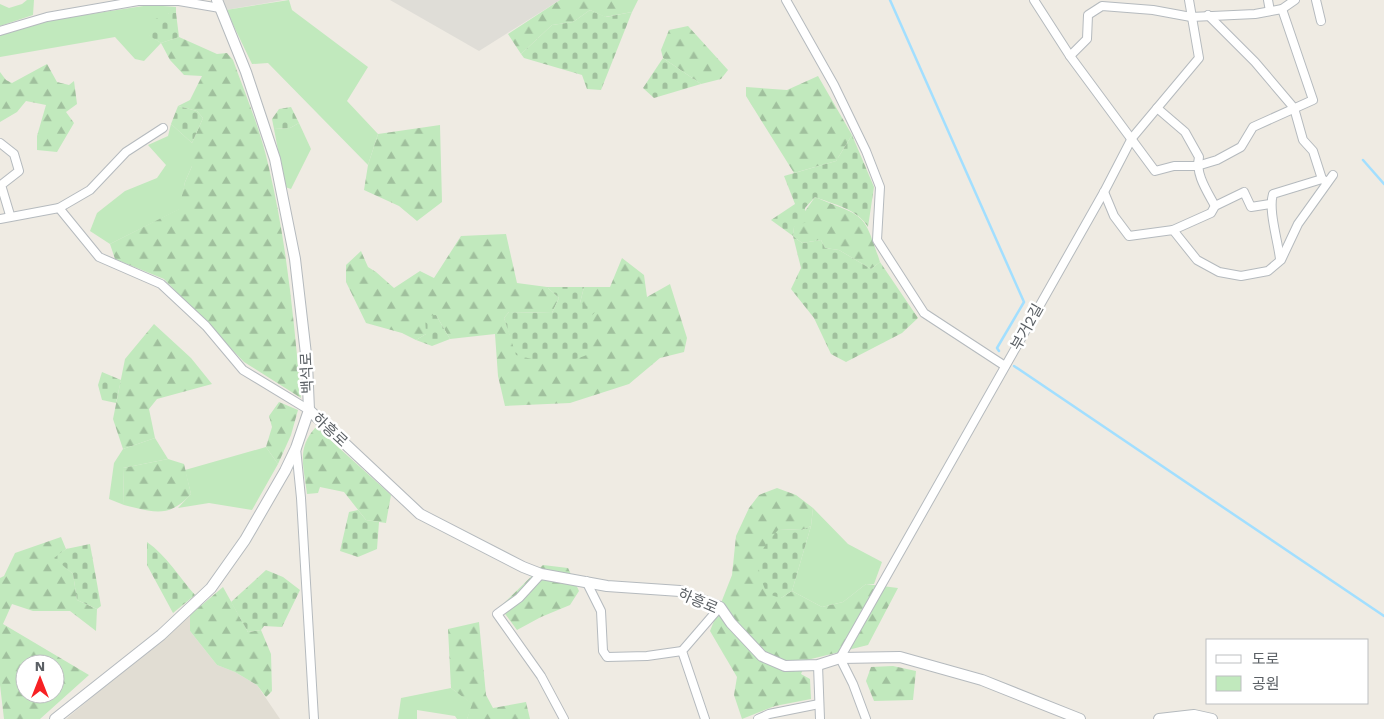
<svg xmlns="http://www.w3.org/2000/svg" width="1384" height="719" font-family="'Work Sans','Noto Sans KR',sans-serif">
  <style>
    .industrial { fill: #dfddd7 }
    .education { fill: #e1ddd3 }
    .green { fill: #c1e9bd }
    .forest { fill: url(#forest-firs); fill-rule: evenodd }
    .cemetery { fill: url(#cemetery-stones) }
    .lines { fill: none; stroke-linecap: round; stroke-linejoin: round }
    .stream { stroke: #a2dfff; stroke-width: 2.5 }
    .minor-casing { stroke: #b5babe; stroke-width: 10 }
    .tertiary-casing { stroke: #b5babe; stroke-width: 12 }
    .minor { stroke: #fff; stroke-width: 8 }
    .tertiary { stroke: #fff; stroke-width: 10 }
    .labels { text-anchor: middle; stroke-width: 5; stroke-linejoin: round; paint-order: stroke }
    .street-label { font-size: 15px; fill: #5b6065; stroke: #fff }
  </style>
  <defs>
    <pattern id="forest-firs" width="22" height="20" patternUnits="userSpaceOnUse" patternTransform="scale(1.25)"><rect width="22" height="20" fill="#c1e9bd"/><path d="M5 1l3.5 6h-7zM16 11l3.5 6h-7z" fill="#a0c09d"/></pattern>
    <pattern id="cemetery-stones" width="16" height="16" patternUnits="userSpaceOnUse" patternTransform="scale(1.25)"><rect width="16" height="16" fill="#c1e9bd"/><path d="M2 7V4a2 2 0 0 1 4 0v3zM10 15v-3a2 2 0 0 1 4 0v3z" fill="#a0c09d"/></pattern>
  </defs>
  <rect width="100%" height="100%" fill="#efebe3"/>
  <g class="industrial">
    <polygon points="222,0 284,0 226,10"/>
    <polygon points="390,0 560,0 479,51"/>
  </g>
  <polygon class="education" points="190,615 190,631 217,665 235,672 257,685 280,719 66,719"/>
  <g class="green">
    <polygon points="27,0 34,0 33,15 0,26 0,4 9,8 22,4"/>
    <polygon points="289,0 292,10 368,67 347,101 378,134 368,165 268,63 252,64 226,10"/>
    <polygon points="150,5 176,7 176,13 169,13 149,35 161,43 144,61 135,59 115,37 0,57 0,35 51,20"/>
    <polygon points="299,123 311,149 291,189 285,187 274,129 290,128"/>
    <polygon points="171,124 192,143 192,166 185,182 180,209 110,244 90,231 97,213 125,191 157,178 166,165 148,145 168,136"/>
    <polygon points="155,438 168,459 123,468 124,505 109,499 114,463 123,449"/>
    <polygon points="266,447 278,464 252,510 209,503 178,508 191,494 185,470"/>
    <polygon points="813,508 848,544 882,562 874,584 866,584 843,602 822,607 792,591 811,526"/>
    <polygon points="451,688 473,704 467,719 457,719 455,716 417,710 417,719 398,719 401,698"/>
  </g>
  <g class="forest">
    <polygon points="560,0 638,0 632,12 605,17 590,10 573,22 552,25 521,54 508,34"/>
    <polygon points="688,26 728,70 721,79 701,84 663,58 661,50 669,30"/>
    <path d="M179,37l38,17 10,-1 6,7c13,36 28,71 36,108 18,76 25,153 32,230l-57,-36 -80,-83 -49,-20 -5,-15 69,-35 6,-27 7,-16v-23l11,-25 -6,-7 -19,-5 12,-6 12,-24 -18,-1 -14,-15 -9,-17z"/>
    <polygon points="47,64 57,82 69,85 74,81 77,104 66,112 74,123 57,152 37,150 37,136 46,105 26,101 17,112 0,122 0,72 6,80 12,83"/>
    <polygon points="818,76 852,135 836,161 794,173 746,96 746,87 787,90"/>
    <polygon points="440,125 442,202 417,221 399,206 364,190 368,165 378,134"/>
    <path d="M815,197c49,21 48,12 65,65l-9,7 -32,-19 -14,-2 -4,-8 -19,3 -9,-7 1,-9z"/>
    <polygon points="506,234 517,283 547,287 559,298 552,313 509,312 504,318 517,355 580,303 584,287 610,287 622,258 644,275 647,297 670,284 687,338 684,352 660,358 629,384 570,403 505,406 498,376 495,334 450,339 436,315 426,334 416,340 402,333 366,323 346,282 346,265 361,251 368,267 376,272 394,288 420,271 434,278 461,236"/>
    <polygon points="154,324 191,358 212,384 157,399 149,409 155,438 123,449 113,419 125,359"/>
    <polygon points="279,402 298,410 291,435 278,464 266,447 272,427 269,416"/>
    <path d="M316,427l75,68 -5,28 -20,-3 -22,-28 -24,-5 -2,6 -11,1c-3,-27 -11,-46 9,-67z"/>
    <path d="M168,459l16,5 7,30c-23,25 -37,18 -67,11l-1,-37z"/>
    <polygon points="777,488 796,495 813,508 811,526 802,530 779,529 781,598 792,591 822,607 843,602 866,584 898,588 868,645 807,660 801,674 810,679 811,699 775,706 742,719 734,695 737,677 710,631 732,575 736,536 749,508 759,495"/>
    <path d="M61,537l5,12 -11,9 18,16 4,26 20,9 -1,22 -26,-20h-37l-21,-7 -9,20 86,51 -49,44h-36l-4,-34v-107l4,-2 11,-23zM25,664h30v30h-30z"/>
    <polygon points="543,565 568,568 579,591 570,605 541,617 517,630 500,607"/>
    <polygon points="223,587 248,632 261,630 271,654 272,691 266,697 257,685 235,672 217,665 190,631 190,615"/>
    <polygon points="479,622 486,695 493,708 526,702 530,719 467,719 472,704 451,688 448,629"/>
    <polygon points="893,666 916,671 913,700 874,701 866,681 871,667"/>
  </g>
  <g class="cemetery">
    <polygon points="590,10 606,17 632,12 601,90 587,89 582,75 524,58 521,54 552,25 573,22"/>
    <polygon points="169,13 176,13 179,37 161,43 148,35 151,21"/>
    <polygon points="663,58 701,84 654,98 643,88"/>
    <polygon points="178,106 197,111 203,118 192,143 171,124"/>
    <polygon points="291,107 299,123 290,128 274,129 272,119 279,109"/>
    <path d="M852,135l22,52 -6,40c-12,-19 -33,-22 -53,-30l-10,11 1,14 -12,5 -1,9 9,7 19,-3 4,8 14,2 32,19 9,-7 38,56 -16,15 -56,29 -15,-8 -17,-36 -23,-29 10,-21 -8,-32 -22,-16 24,-16 -11,-28 52,-15z"/>
    <path d="M547,287h37l-4,16 16,8 -9,10 6,31c-28,14 -47,11 -77,3l-12,-37 5,-6 43,1 7,-15z"/>
    <polygon points="436,315 450,339 432,346 416,340 426,334 425,316"/>
    <polygon points="102,372 121,380 116,403 102,400 98,385"/>
    <polygon points="358,510 366,520 379,522 377,549 358,557 340,551 349,512"/>
    <path d="M811,526l-19,65 -11,7 -14,-4c-14,-33 -11,-39 12,-65l23,1z"/>
    <path d="M147,542c19,13 33,36 48,53l-22,18 -26,-48z"/>
    <polygon points="90,544 101,606 97,609 77,600 73,574 54,558 66,549"/>
    <polygon points="266,570 283,577 300,590 282,627 264,626 261,630 248,632 231,602"/>
  </g>
  <g class="lines">
    <g class="stream">
      <polyline points="890,0 1024,302 997,348 999,351"/>
      <polyline points="1363,160 1384,184"/>
      <polyline points="1014,366 1384,616"/>
    </g>
    <g class="minor-casing">
      <g id="minor">
        <polyline points="786,0 834,85 866,151 880,187 877,240 924,313 1005,366"/>
        <polyline points="1034,0 1070,56 1155,171 1174,166 1197,166 1217,160 1241,147 1253,127 1313,100 1282,9"/>
        <polyline points="1268,0 1270,11"/>
        <polyline points="1316,0 1321,21"/>
        <polyline points="1208,15 1255,62 1294,108 1303,140 1313,151 1322,179 1327,182"/>
        <polyline points="0,31 47,17 138,1 179,1 220,8"/>
        <polyline points="1070,56 1087,39 1088,15 1102,6 1153,10 1191,17 1255,14 1282,9 1295,0"/>
        <path d="M1157,108l28,24 14,25c-4,17 8,34 16,49"/>
        <polyline points="0,143 14,154 19,171 1,185 10,215"/>
        <polyline points="1104,192 1114,216 1129,236 1173,230 1197,260 1219,272 1241,276 1268,271 1281,260 1298,224 1333,175"/>
        <polyline points="59,208 90,190 126,152 163,128"/>
        <polyline points="0,219 59,208 99,257 161,284 206,326 243,370 309,410"/>
        <polyline points="1173,230 1211,213 1215,206 1244,192 1251,207 1270,204"/>
        <path d="M1280,259c-2,-18 -12,-49 -7,-65l49,-15"/>
        <polyline points="296,448 301,498 314,719"/>
        <polyline points="541,574 519,598 497,614 541,676 564,719"/>
        <polyline points="586,581 601,611 603,651 607,657 647,656 682,651"/>
        <polyline points="818,665 820,719"/>
        <polyline points="705,719 682,651 720,607"/>
        <polyline points="758,719 769,714 819,704"/>
        <polyline points="866,719 853,684 840,658 1104,192 1132,138 1199,58 1189,0"/>
      </g>
    </g>
    <g class="tertiary-casing">
      <g id="tertiary">
        <polyline points="309,410 420,514 523,567 541,574 607,586 680,591 720,607 731,623 762,656 785,666 818,665 840,658 900,657 982,680 1080,719"/>
        <polyline points="55,719 161,635 211,588 245,540 285,471 296,448 309,410 307,363 295,259 275,159 246,72 217,0"/>
        <polyline points="1159,719 1194,715 1212,719"/>
      </g>
    </g>
    <use href="#minor" class="minor"/>
    <use href="#tertiary" class="tertiary"/>
  </g>
  <g class="labels">
    <g class="street-label">
      <text transform="translate(1027 327) rotate(-61)" y="5">부거2길</text>
      <text transform="translate(307 373) rotate(-93)" y="5">백석로</text>
      <text transform="translate(330 430) rotate(43)" y="5">하흥로</text>
      <text transform="translate(698 601) rotate(23)" y="5">하흥로</text>
    </g>
  </g>
  <rect x="1206" y="639" width="162" height="65" fill="#ffffff" stroke="#bdbfc1"/>
  <rect x="1216" y="655" width="25" height="8" fill="#ffffff" stroke="#bdbfc1"/>
  <text x="1252" y="664" font-size="15" fill="#5b6065">도로</text>
  <rect x="1216" y="676" width="25" height="15" fill="#c1e9bd" stroke="#bdbfc1"/>
  <text x="1252" y="689" font-size="15" fill="#5b6065">공원</text>
  <g transform="translate(40 679)"><circle r="24" fill="#ffffff" stroke="#bdbfc1"/>
  <path d="M0-4L9 19L0 12L-9 19Z" fill="#f72023"/>
  <text y="-8" font-size="14" font-weight="bold" text-anchor="middle" fill="#5b6065">N</text>
  </g>
</svg>
